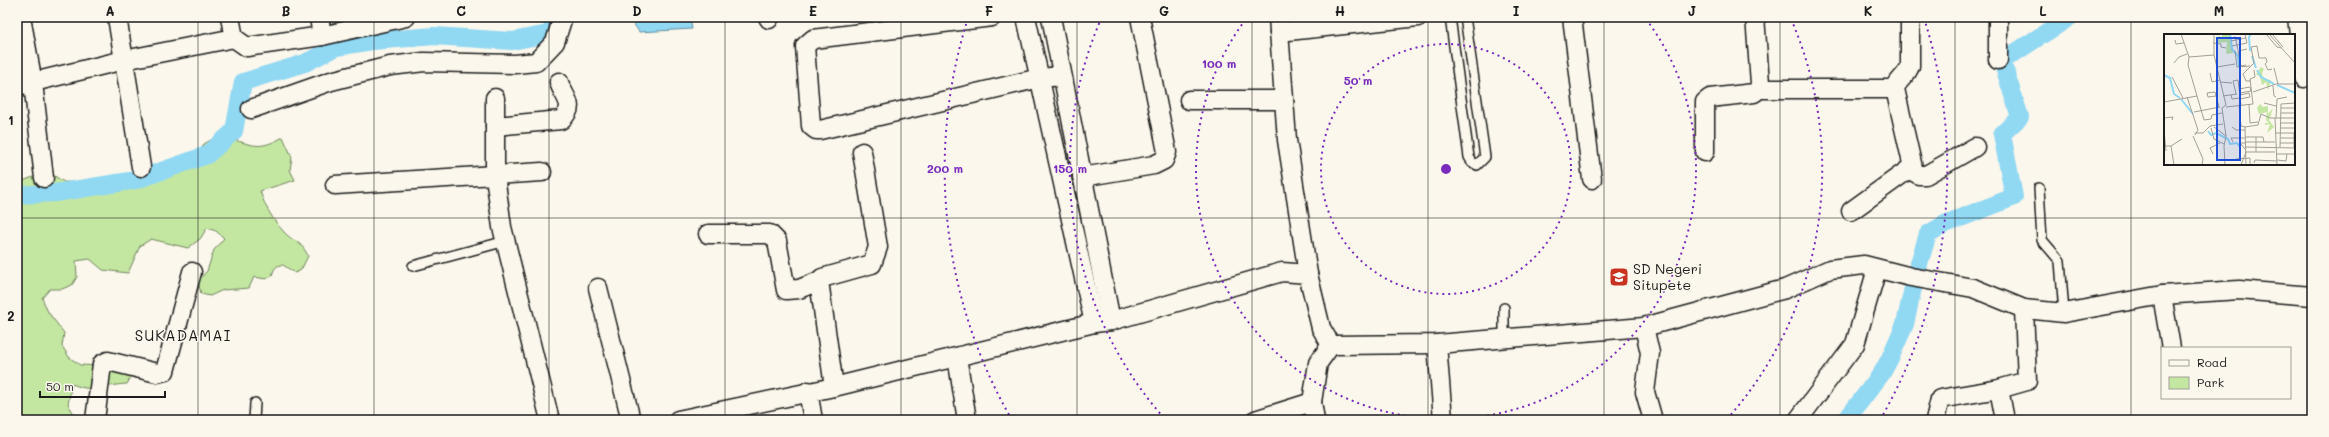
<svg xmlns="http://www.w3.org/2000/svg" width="2329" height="437" font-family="Mali,sans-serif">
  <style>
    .green { fill: #c3e7a1; stroke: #70825e }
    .water { fill: #91d8f3; stroke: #628d9d }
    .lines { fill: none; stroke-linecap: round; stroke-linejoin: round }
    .canal { stroke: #91d8f3; stroke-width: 18 }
    .lane-casing { stroke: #1c1c1c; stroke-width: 12 }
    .street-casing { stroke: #1c1c1c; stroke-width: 21 }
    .lane { stroke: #fbf7ec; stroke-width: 9 }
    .street { stroke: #fbf7ec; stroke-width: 18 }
    .grid { fill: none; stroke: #1c1c1c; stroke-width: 1; stroke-opacity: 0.55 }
    .ring { fill: none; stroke: #7b2cbf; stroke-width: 2; stroke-dasharray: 2 4 }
    .labels { text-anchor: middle; stroke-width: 3; stroke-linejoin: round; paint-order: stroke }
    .poi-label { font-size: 14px; fill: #1c1c1c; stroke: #fbf7ec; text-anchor: start }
    .neighbourhood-label { font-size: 15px; letter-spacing: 1px; fill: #1c1c1c; stroke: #fbf7ec }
    .inset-river { fill: none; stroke: #91d8f3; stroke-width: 2 }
    .inset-road { fill: none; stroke: #a29f99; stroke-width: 1 }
    .view { fill: #1d4ed8; fill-opacity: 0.15; stroke: #1d4ed8; stroke-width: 2 }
    .inset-edge { fill: none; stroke: #1c1c1c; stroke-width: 2 }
    .centre { fill: #7b2cbf; stroke: #fbf7ec; stroke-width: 2 }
    .ring-label { font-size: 12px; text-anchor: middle; font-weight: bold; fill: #7b2cbf; stroke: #fbf7ec; stroke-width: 3; stroke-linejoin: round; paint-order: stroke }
    .neatline { fill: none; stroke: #1c1c1c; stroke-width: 1.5 }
    .grid-label { font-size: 13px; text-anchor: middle; font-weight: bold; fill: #1c1c1c }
  </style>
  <rect width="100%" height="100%" fill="#fbf7ec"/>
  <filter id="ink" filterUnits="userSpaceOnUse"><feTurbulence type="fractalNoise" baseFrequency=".025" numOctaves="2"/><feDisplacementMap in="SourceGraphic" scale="8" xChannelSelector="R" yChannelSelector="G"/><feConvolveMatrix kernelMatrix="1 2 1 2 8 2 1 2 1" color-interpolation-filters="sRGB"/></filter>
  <g filter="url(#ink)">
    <path class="green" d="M216,137c32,2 37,18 67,0l9,20 -2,13 5,10 -35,11c5,16 13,29 24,41 11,12 16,7 24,24l-7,14 -6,3 -12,-8c-7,0 -9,3 -11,11l-6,3 -12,-2 -5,11 -26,2 -13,6 -9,-2 -3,-13 9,-10 7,-21 10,-12 -8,-7 -9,-3 -7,11 -12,9 -37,-9 -11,7 -12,27 -25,-3 -13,-11 -14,2 1,16 -5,8 -10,4h-12l-8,9 6,14 16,21 -2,13 7,11 11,8 48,2 3,10 -4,7c-24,1 -31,10 -55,0l-4,20 6,10 14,6h-71v-237l19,-7 17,-1 11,7 58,2 14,-4 12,-12 14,-2 29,3 13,-25z"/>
    <polygon class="water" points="629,17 690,17 692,29 639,32"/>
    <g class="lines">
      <g class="canal">
        <polyline points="17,195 55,193 136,180 207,155 234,131 243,82 305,63 336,47 372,41 434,36 512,41 553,33 552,17"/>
        <polyline points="1846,420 1882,373 1890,358 1905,324 1917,270 1928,234 1945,224 2014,197 2002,134 2020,117 2002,61 2070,17"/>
      </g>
      <g class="lane-casing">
        <g id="lane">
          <polyline points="1450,17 1469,157 1472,162 1477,165 1485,157 1465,17"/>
          <polyline points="2039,188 2042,240 2060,261 2064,313"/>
          <polyline points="413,266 506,241"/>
          <polyline points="1504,308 1504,340"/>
          <polyline points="254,420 255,403"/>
        </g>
      </g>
      <g class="street-casing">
        <g id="street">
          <polyline points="21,17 33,83 44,178"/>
          <polyline points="117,17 141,167"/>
          <polyline points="230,17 234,38 247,47 322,36 406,17"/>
          <polyline points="319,17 322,36"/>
          <polyline points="768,17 769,19"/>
          <polyline points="992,17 813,39 805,46 811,126 816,130 820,130 1040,78 1062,76"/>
          <polyline points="1026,17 1094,323"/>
          <polyline points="1051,17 1111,321"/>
          <polyline points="1278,17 1287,140 1308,274"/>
          <polyline points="1572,17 1592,179"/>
          <path d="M1910,17v49c-3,10 -13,14 -15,23l19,83 5,3h7l49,-28"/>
          <polyline points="2297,17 2304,78"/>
          <polyline points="1279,32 1418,17"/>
          <polyline points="1998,60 1998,17"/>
          <polyline points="17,86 124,60 234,38"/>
          <polyline points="1759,89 1895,89"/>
          <polyline points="495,98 495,176 502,227 550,420"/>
          <polyline points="1189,100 1284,100"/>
          <polyline points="251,109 331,81 390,66 424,62 515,64 536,62 555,42 563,17"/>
          <path d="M495,126l66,-6c17,-15 2,-23 -2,-38"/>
          <polyline points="1705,152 1705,102 1710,98 1754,93 1759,89 1760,83 1755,17"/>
          <polyline points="1082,177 1154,165 1164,160 1167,152 1140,17"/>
          <polyline points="335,185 542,172"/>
          <polyline points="1851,211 1912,167"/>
          <polyline points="708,234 770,234 777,241 786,290 799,289 819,281"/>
          <polyline points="598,288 631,420"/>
          <polyline points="2162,295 2171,348"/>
          <polyline points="1644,327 1650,353 1645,392 1653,420"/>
          <polyline points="1437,344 1443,420"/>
          <polyline points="957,357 967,420"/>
          <polyline points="834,387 819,281 822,278 872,264 878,247 862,152"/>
          <polyline points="1999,389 2005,420"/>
          <polyline points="808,391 813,420"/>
          <polyline points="95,420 102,364 108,361 157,373 165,371 192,272"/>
          <polyline points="678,420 834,387 1094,323 1111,321 1282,272 1308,274 1321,328 1331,345 1437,344 1644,327 1785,289 1830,269 1864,265 1911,277 1973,288 2024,309 2064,313 2162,295 2239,290 2312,296"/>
          <polyline points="1255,420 1312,402"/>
          <polyline points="1315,420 1312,402 1318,363 1331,345"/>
          <polyline points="1798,420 1855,344 1877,269"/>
          <polyline points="1935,420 1940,399 1999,389 2027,381 2024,309"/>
        </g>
      </g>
      <use href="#lane" class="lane"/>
      <use href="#street" class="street"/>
    </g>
  </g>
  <path class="grid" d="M198,17v403M374,17v403M549,17v403M725,17v403M901,17v403M1077,17v403M1252,17v403M1428,17v403M1604,17v403M1780,17v403M1955,17v403M2131,17v403M17,218h2295"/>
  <g class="ring">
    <circle cx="1446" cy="169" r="125"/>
    <path d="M1646 19A250 250 0 1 1 1246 19"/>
    <path d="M1164 418A376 376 0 0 1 1101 19M1791 19A376 376 0 0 1 1728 418"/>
    <path d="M1012 420A501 501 0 0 1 968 18M1924 18A501 501 0 0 1 1880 420"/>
  </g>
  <defs>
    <g id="school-square" transform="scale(1)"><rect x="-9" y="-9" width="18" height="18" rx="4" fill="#c8321e" stroke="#fbf7ec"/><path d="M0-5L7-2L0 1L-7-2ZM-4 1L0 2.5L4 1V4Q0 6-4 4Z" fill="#fff"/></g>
  </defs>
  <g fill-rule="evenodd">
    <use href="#school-square" x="1619" y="277"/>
  </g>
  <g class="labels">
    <g class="poi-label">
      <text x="1633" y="274">SD Negeri<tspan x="1633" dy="16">Situpete</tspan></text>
    </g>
    <g class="neighbourhood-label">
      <text x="183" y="341">SUKADAMAI</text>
    </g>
  </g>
  <g transform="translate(2164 34)">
    <rect width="131" height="131" fill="#fbf7ec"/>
    <path d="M51,0l6,3 2,-3h7l3,19 -7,1 1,-12 -9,1 -3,-6h4zM97,33l3,2 -2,4 1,6 8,1 -3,10 -2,-8 -4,3 -2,-8 -4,-3zM96,70l3,3 5,-1v8l5,-6 -4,12 5,7 -7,6 3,-9 -5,1v-2h4l-3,-3 1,-8 -8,2 -2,-6z" fill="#c3e7a1"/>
    <path class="inset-river" d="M66,0l2,15 6,7 1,11M86,17l-1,-14 2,-3M88,22l4,12M93,36l4,7 13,7M0,41l6,3 4,16 6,4M113,51l18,8M17,65l12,15M44,97l3,4 5,-2 12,6 2,5 7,-1 3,4"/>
    <path class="inset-road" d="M17,0l8,23M50,0v21l12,50 -4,3 4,28 -2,10 1,19M102,0l11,13 4,1M105,0l26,29M108,0l11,13M71,2l3,14M11,6l1,4 8,-1M67,7l15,-3M49,9l8,1v3l5,1M68,12l15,-3 -2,-9M71,17l2,16 13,-1M25,23l-1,8 16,55 7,-1 1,-4 10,-2M25,23l25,-2M10,29l5,-6 8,-3M82,31l-5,1 -3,-15 9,-2M53,33l18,-3M110,34l4,16M46,39l2,9 8,-2M8,43l11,21M87,47h-5l-3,-7 11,-11 -3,-16 6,-1 2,12h7l1,4 -2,2 3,6 4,-1M56,48l12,1M109,52l1,10 2,1M75,55l11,-2 1,4 -11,2M89,58l23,-8h19M72,60l-3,-13 5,-1 3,25M67,61l1,4 8,-1M76,61l9,-2 1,4 -10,2M52,62l-8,1 -1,-4 8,-1 4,15M59,62l14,-2M23,63l11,33 -3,5M0,68l33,-6M100,69l12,3M85,70l1,19 8,-1M75,71l2,21 4,1M62,73l27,-3 -3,-25 5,-2 -1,-7M117,74h14M30,78l26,-5M117,79h14M0,84l9,-1 -1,3M111,84l2,47M112,84l1,-19 10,-2M117,89h14M50,93l12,9M68,93l4,3h9M47,94l3,11 10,5M117,94h14M0,96l2,21M31,99h8l7,-7 13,-2M111,99h20M29,102l10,23 -1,6M81,103h18l1,5M92,103v15M117,104h13M69,108l-2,-4h14M82,108h29M116,109h14M2,112h5l3,19M7,112l11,-7M82,113l49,1M116,113l1,-43 14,-1M130,114v-15M81,115l-5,-6h6M49,120l-3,-6 10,-5M112,120h19M72,125l14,-1v7M113,126l9,1 1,-7M90,129l1,-3 22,1M77,131l5,-13h29M82,131l-1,-38 13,-2 3,-11 9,4h25"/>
    <path class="view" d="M53,4h23v122h-23z"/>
    <rect width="131" height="131" class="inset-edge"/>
  </g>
  <circle cx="1446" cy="169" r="6" class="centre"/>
  <g class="ring-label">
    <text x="1219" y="68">100 m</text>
    <text x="1358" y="85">50 m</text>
    <text x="945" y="173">200 m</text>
    <text x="1070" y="173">150 m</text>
  </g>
  <rect width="2329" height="437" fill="none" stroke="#fbf7ec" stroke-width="44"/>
  <rect x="2161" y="347" width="130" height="52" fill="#fbf7ec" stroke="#a29f99"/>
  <rect x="2169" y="360" width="20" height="6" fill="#fbf7ec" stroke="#a29f99"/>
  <text x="2197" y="367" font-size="12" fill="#1c1c1c">Road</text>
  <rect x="2169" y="377" width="20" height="12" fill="#c3e7a1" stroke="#a29f99"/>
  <text x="2197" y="387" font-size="12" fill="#1c1c1c">Park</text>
  <path d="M40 391v6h125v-6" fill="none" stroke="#1c1c1c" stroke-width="2"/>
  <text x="46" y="391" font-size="12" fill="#1c1c1c" stroke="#fbf7ec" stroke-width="3" paint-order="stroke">50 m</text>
  <rect x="22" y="22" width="2285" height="393" class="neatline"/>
  <g class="grid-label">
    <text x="110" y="16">A</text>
    <text x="286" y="16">B</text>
    <text x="461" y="16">C</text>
    <text x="637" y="16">D</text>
    <text x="813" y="16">E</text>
    <text x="989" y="16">F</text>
    <text x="1164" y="16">G</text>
    <text x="1340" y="16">H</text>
    <text x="1516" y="16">I</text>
    <text x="1692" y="16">J</text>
    <text x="1868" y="16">K</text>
    <text x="2043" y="16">L</text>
    <text x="2219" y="16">M</text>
    <text x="11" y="125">1</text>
    <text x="11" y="321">2</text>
  </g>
</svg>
